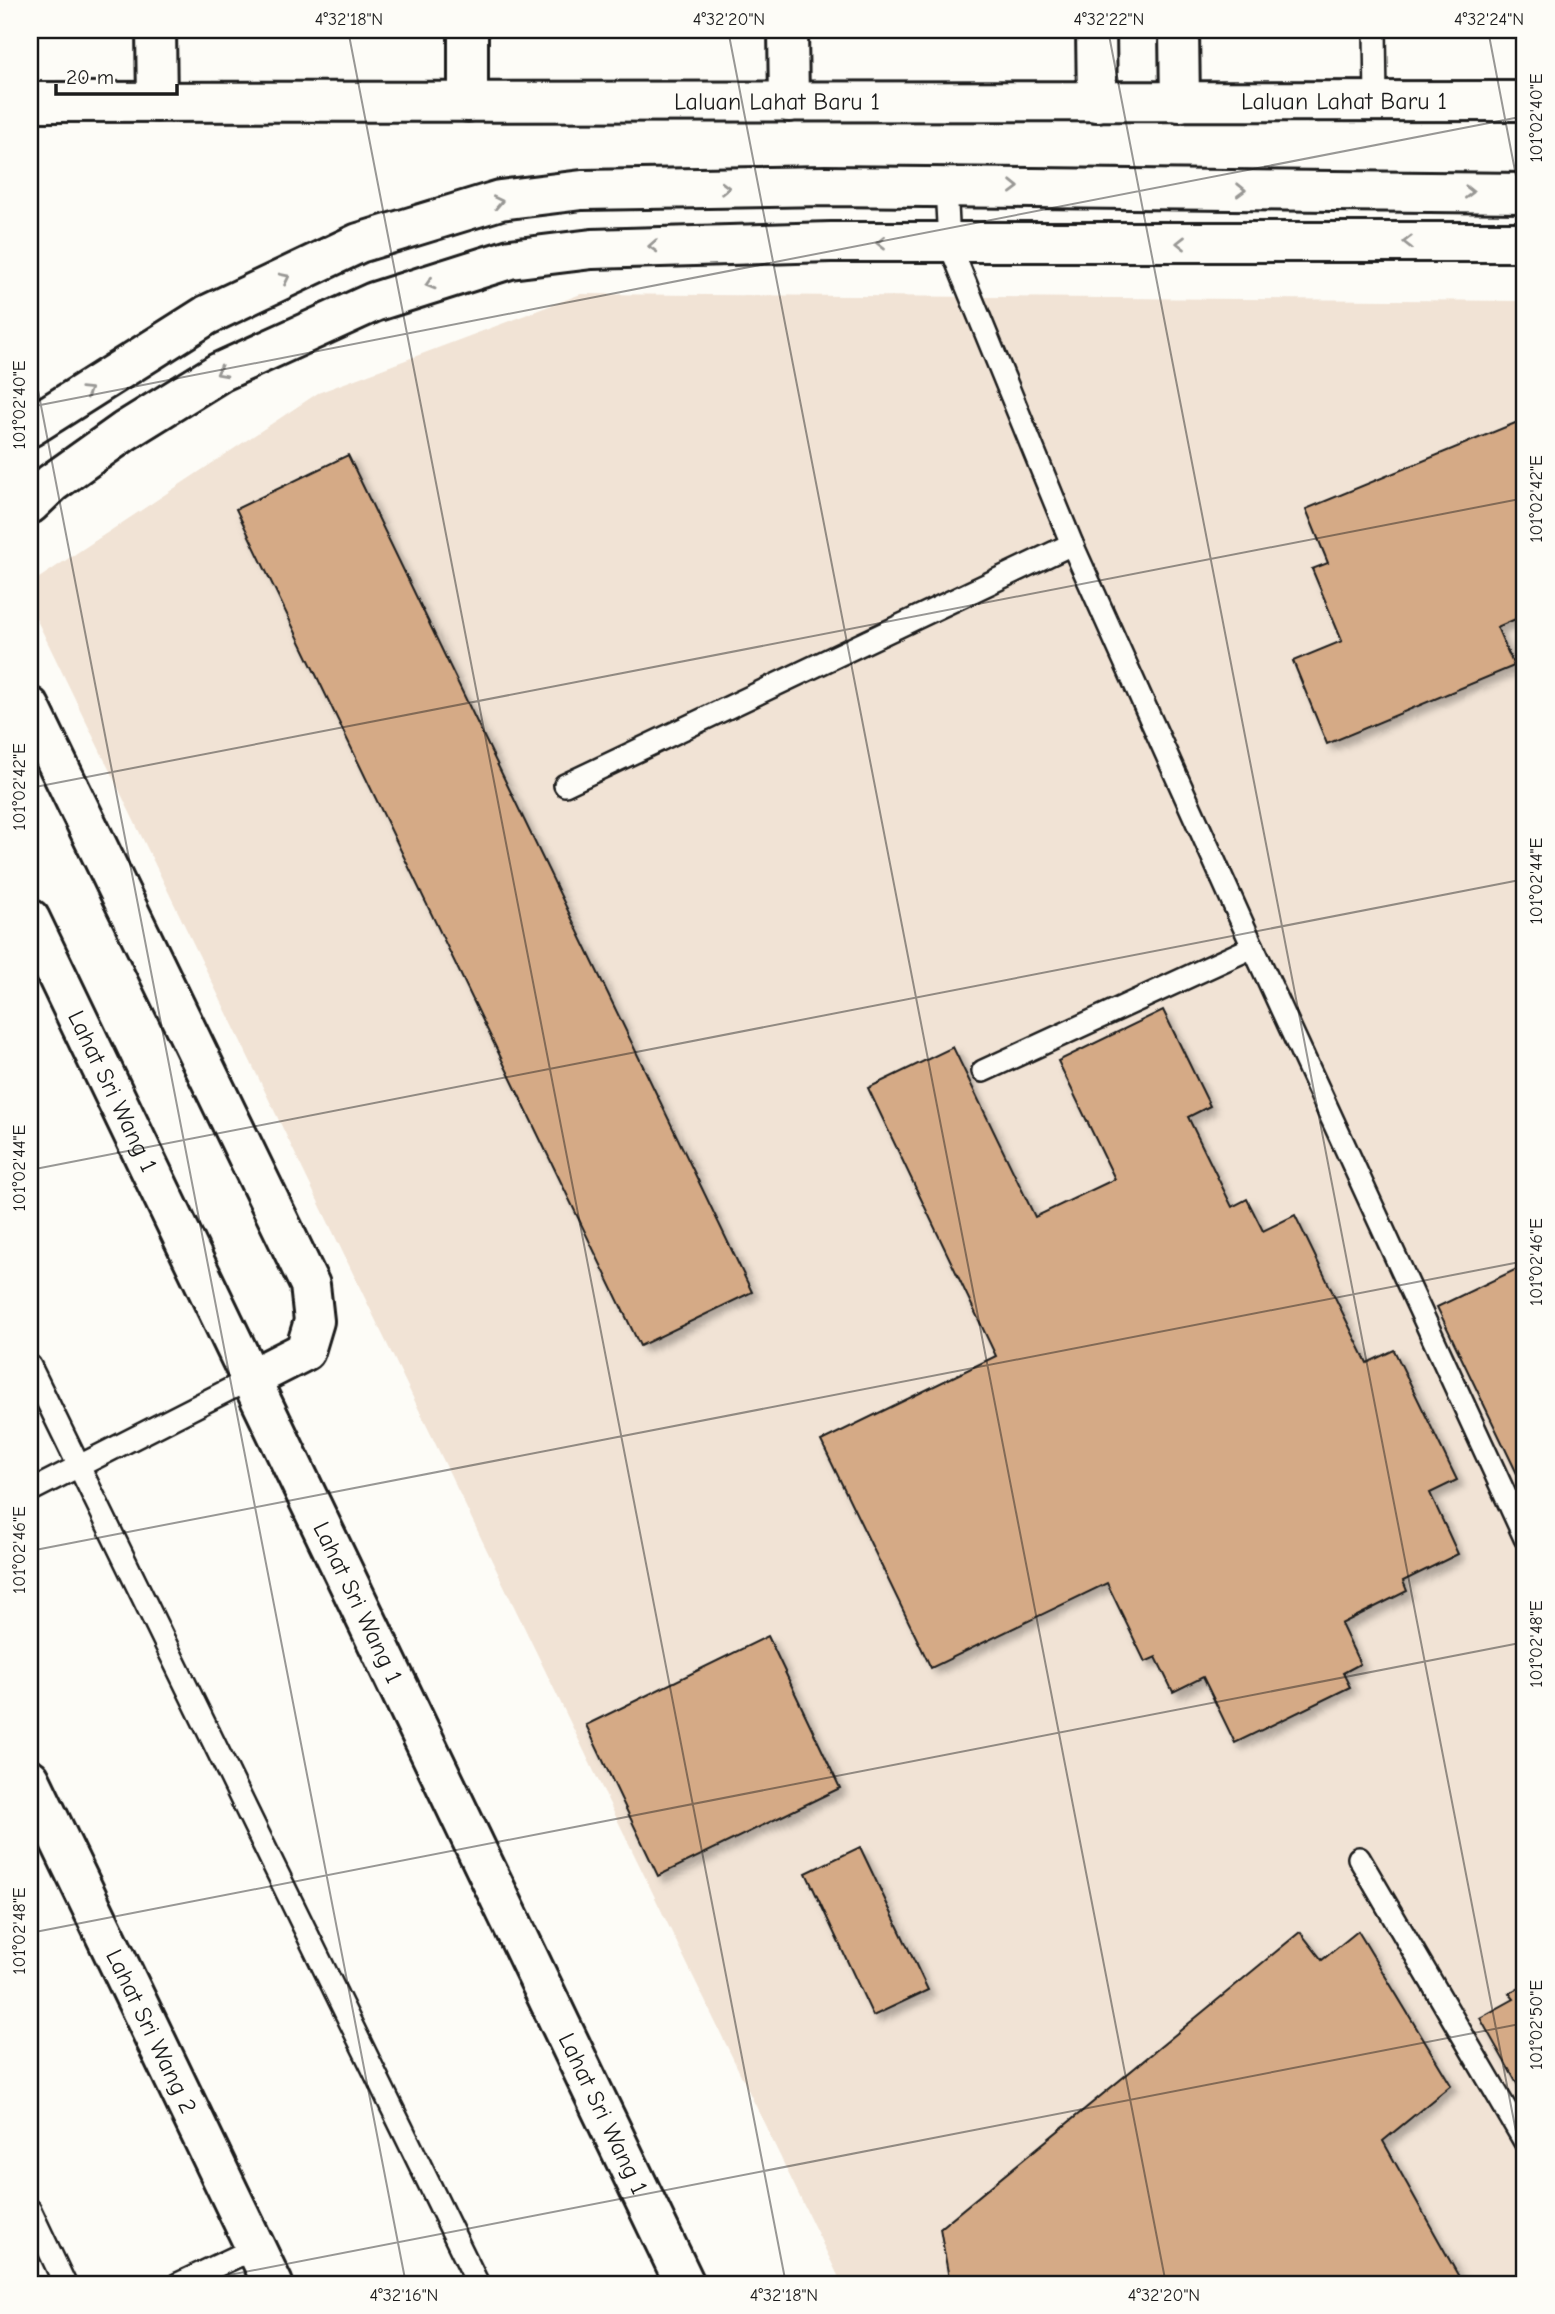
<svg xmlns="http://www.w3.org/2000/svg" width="1555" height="2314" font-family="'Comic Neue',sans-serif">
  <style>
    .built { fill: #f1e3d5 }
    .building { fill: #d5aa86; stroke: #1c1c1c; stroke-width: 2; filter: url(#shadow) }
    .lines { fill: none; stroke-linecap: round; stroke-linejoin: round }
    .service-casing { stroke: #1c1c1c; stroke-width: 26 }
    .minor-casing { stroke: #1c1c1c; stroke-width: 44 }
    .service { stroke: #fdfcf7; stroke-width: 21 }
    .minor { stroke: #fdfcf7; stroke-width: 38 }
    .oneway { stroke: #989794 }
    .ticks { fill: none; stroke: #1c1c1c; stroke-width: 2; stroke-opacity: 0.45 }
    .labels { text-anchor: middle; stroke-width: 5; stroke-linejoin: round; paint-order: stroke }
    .street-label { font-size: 24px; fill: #1c1c1c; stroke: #fdfcf7 }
    .neatline { fill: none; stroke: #1c1c1c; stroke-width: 2.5 }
    .ticks-label { font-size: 18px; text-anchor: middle; fill: #1c1c1c }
  </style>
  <defs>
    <filter id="shadow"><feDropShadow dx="6" dy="6" stdDeviation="3.5" flood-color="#0004"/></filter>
  </defs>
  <rect width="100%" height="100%" fill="#fdfcf7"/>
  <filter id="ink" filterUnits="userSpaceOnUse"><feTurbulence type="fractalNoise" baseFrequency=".0143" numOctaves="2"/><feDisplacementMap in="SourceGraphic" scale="14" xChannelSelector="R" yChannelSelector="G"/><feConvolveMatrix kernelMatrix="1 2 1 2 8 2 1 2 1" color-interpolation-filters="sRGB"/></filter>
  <g filter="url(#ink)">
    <polygon class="built" points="581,294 1525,301 1525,2284 842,2284 30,606 30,584 318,393"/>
    <g class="building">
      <polygon points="1525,419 1525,615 1497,627 1514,666 1327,744 1293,661 1342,641 1312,569 1328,563 1306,509"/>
      <polygon points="348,455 752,1292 640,1346 236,509"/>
      <polygon points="1163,1010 1210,1106 1188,1117 1232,1207 1247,1199 1263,1231 1295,1215 1367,1363 1394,1350 1457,1480 1430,1493 1458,1554 1403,1581 1407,1591 1341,1624 1360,1664 1343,1673 1350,1687 1235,1743 1203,1677 1173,1692 1156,1657 1145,1662 1107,1583 931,1668 821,1441 996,1356 868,1088 953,1047 1035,1217 1115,1179 1058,1061"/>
      <polygon points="1525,1265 1525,1483 1522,1484 1437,1307"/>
      <polygon points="768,1636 840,1788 658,1876 586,1725"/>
      <polygon points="860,1847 928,1990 873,2016 806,1873"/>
      <polygon points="1358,1931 1451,2085 1383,2141 1463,2284 950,2284 940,2228 1300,1932 1322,1960"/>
      <polygon points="1525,1984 1525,2098 1480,2018 1514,1999 1509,1993"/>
    </g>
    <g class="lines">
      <g class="service-casing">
        <g id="service">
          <polyline points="1375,30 1376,101"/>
          <polyline points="946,186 949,243 1072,544 1253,947 1525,1538"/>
          <polyline points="565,785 1072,544"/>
          <polyline points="983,1071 1253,947"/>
          <polyline points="30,1366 478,2284"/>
          <polyline points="30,1491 250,1379"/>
          <polyline points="1359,1858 1525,2142"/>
          <polyline points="30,2210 65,2284"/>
          <polyline points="178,2284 255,2248"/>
        </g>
      </g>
      <g class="minor-casing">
        <g id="minor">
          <polyline points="156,30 157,102"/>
          <polyline points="468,30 468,102"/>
          <polyline points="788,30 789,102"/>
          <polyline points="1096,30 1097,102"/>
          <polyline points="1179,30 1180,102"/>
          <path id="s1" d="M30,102l1495,-1"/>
          <polyline points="30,427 207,315 359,243 500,200 582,190 825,186 1525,193"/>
          <polyline points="30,504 52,483 125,431 220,372 374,302 510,259 592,249 831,242 1525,242"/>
          <polyline points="30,707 310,1285 314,1321 305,1351 250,1379"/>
          <path id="s2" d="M30,919l655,1365"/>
          <path id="s3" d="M30,1779l243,505"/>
        </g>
      </g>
      <use href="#service" class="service"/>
      <use href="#minor" class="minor"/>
    </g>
    <defs><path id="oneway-chevron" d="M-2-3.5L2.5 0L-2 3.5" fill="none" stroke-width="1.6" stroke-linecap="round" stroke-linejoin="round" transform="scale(1.75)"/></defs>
    <g class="oneway">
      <use href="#oneway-chevron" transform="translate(1014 187) rotate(1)"/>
      <use href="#oneway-chevron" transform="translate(725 188) rotate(-1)"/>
      <use href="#oneway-chevron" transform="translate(1241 190) rotate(1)"/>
      <use href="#oneway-chevron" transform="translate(1469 192) rotate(1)"/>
      <use href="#oneway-chevron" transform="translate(498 202) rotate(-12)"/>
      <use href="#oneway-chevron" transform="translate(1408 242) rotate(180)"/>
      <use href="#oneway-chevron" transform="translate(881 243) rotate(-180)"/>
      <use href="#oneway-chevron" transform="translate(1181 243) rotate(180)"/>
      <use href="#oneway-chevron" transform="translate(653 246) rotate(177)"/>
      <use href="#oneway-chevron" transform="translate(285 278) rotate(-26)"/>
      <use href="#oneway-chevron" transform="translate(430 284) rotate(163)"/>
      <use href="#oneway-chevron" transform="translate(221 372) rotate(152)"/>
      <use href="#oneway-chevron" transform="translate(87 391) rotate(-32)"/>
    </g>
  </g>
  <path class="ticks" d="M348,30l438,2254M728,30l438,2254M1108,30l417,2148M1488,30l37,193M30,349l376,1935M30,407l1495,-291M30,788l1495,-290M30,1170l1495,-291M30,1551l1495,-290M30,1933l1495,-291M183,2284l1342,-261"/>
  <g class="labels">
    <g class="street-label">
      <text dy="8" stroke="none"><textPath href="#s1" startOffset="1314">Laluan Lahat Baru 1</textPath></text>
      <text dy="8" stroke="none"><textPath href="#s1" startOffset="747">Laluan Lahat Baru 1</textPath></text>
      <text dy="8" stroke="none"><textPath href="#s2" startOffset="191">Lahat Sri Wang 1</textPath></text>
      <text dy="8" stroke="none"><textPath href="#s2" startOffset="758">Lahat Sri Wang 1</textPath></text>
      <text dy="8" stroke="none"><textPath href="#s3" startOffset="280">Lahat Sri Wang 2</textPath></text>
      <text dy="8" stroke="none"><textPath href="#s2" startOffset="1325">Lahat Sri Wang 1</textPath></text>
    </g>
  </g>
  <rect width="1555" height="2314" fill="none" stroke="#fdfcf7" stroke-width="77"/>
  <path d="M56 84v10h121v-10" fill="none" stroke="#1c1c1c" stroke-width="3.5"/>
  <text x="66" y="84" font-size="21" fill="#1c1c1c" stroke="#fdfcf7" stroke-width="5" paint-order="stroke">20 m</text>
  <rect x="38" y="38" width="1478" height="2238" class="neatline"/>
  <g class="ticks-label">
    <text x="349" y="25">4°32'18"N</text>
    <text x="729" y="25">4°32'20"N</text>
    <text x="1109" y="25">4°32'22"N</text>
    <text x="1489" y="25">4°32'24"N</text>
    <text transform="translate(1536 118) rotate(-90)" y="6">101°02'40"E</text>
    <text transform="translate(19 405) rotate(-90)" y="6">101°02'40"E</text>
    <text transform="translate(1536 499) rotate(-90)" y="6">101°02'42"E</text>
    <text transform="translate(19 787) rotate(-90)" y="6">101°02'42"E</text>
    <text transform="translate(1536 881) rotate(-90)" y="6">101°02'44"E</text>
    <text transform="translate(19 1168) rotate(-90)" y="6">101°02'44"E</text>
    <text transform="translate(1536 1262) rotate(-90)" y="6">101°02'46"E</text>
    <text transform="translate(19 1550) rotate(-90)" y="6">101°02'46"E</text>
    <text transform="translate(1536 1644) rotate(-90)" y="6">101°02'48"E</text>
    <text transform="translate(19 1931) rotate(-90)" y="6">101°02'48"E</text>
    <text transform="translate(1536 2025) rotate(-90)" y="6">101°02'50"E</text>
    <text x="404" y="2301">4°32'16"N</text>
    <text x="784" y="2301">4°32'18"N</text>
    <text x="1164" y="2301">4°32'20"N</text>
  </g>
</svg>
